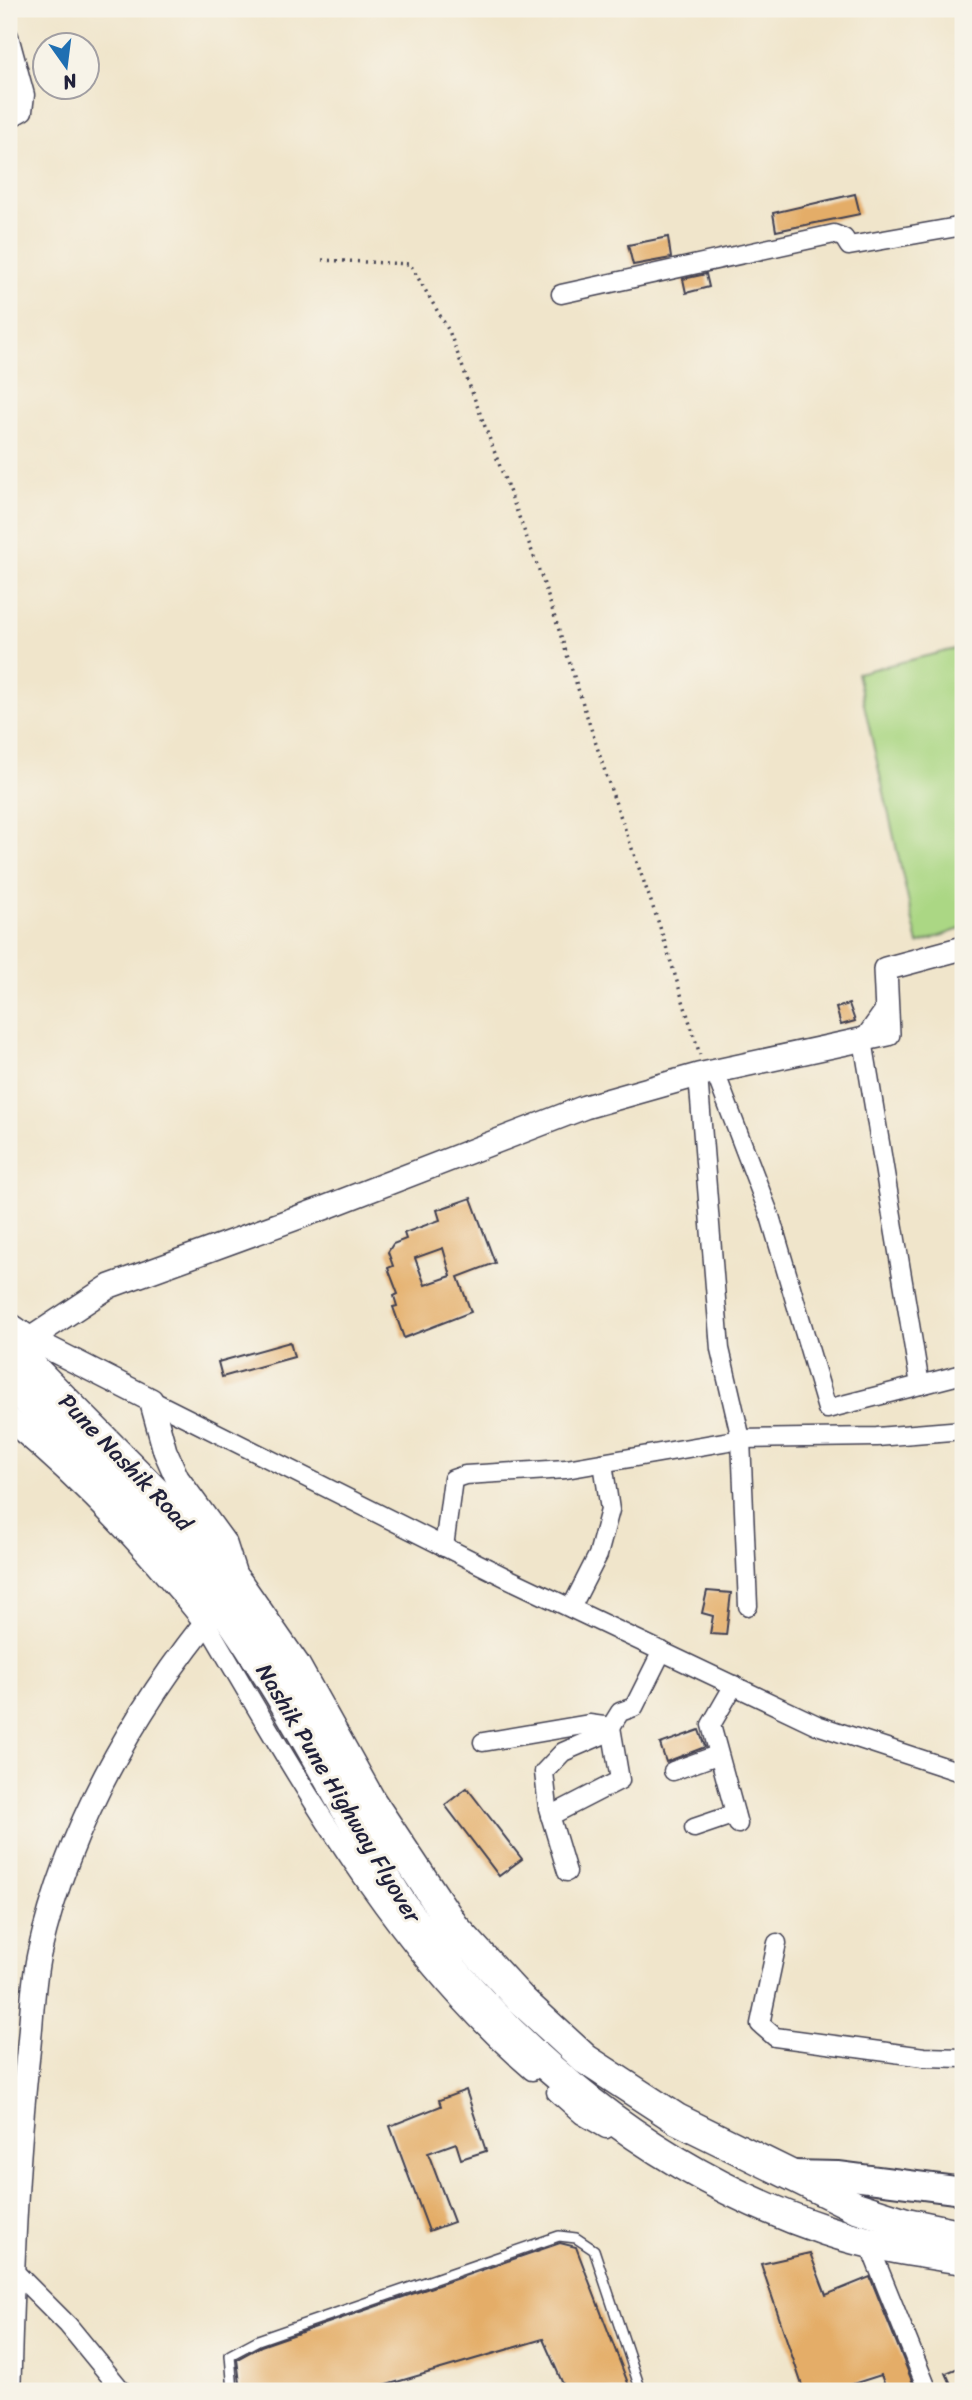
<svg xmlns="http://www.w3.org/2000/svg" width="972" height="2400" font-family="Sriracha,sans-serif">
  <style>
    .green { fill: #abd784; stroke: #667c60; stroke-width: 2 }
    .building { fill: #e4ad67; fill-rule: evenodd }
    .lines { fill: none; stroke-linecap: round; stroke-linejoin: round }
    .service-casing { stroke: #413f51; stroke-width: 12 }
    .minor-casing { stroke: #413f51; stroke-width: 21 }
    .tertiary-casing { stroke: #413f51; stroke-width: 26 }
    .secondary-casing { stroke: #413f51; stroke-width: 30 }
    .trunk-casing { stroke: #413f51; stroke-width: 33 }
    .path { stroke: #413f51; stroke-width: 3.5; stroke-dasharray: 2 5; stroke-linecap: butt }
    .service { stroke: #fff; stroke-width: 9 }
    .minor { stroke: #fff; stroke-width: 18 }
    .tertiary { stroke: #fff; stroke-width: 23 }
    .secondary { stroke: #fff; stroke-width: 26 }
    .trunk { stroke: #fff; stroke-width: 30 }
    .labels { text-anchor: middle; stroke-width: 6; stroke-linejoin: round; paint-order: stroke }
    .street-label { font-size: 23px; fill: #22223b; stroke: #f7f3e8 }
  </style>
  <rect width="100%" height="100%" fill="#f7f3e8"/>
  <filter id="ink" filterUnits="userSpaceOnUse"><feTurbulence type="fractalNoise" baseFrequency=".0143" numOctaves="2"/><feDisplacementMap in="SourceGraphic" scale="14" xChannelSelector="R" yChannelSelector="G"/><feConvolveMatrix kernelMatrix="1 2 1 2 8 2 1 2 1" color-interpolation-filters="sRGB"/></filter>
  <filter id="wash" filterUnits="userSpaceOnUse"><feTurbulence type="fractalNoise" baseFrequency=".00686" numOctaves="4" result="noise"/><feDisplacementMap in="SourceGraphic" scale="28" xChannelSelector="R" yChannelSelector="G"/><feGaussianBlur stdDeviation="1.57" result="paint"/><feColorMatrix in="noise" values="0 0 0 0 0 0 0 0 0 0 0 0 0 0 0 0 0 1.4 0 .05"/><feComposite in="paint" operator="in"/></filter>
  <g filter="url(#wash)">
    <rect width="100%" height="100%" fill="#f0e5cb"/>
    <polygon class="green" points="963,647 963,928 918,944 857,673"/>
    <g id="blocks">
      <g class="building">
        <polygon points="855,194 860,214 776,231 773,213"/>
        <polygon points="668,237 671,258 633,265 628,245"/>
        <polygon points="706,274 709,287 686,293 683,279"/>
        <polygon points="849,1004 855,1021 841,1025 836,1008"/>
        <path d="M471,1198l24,65 -37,14 13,35 -67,26 -11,-31 4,-1 -3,-10 4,-2 -10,-26 5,-2 -5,-14 5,-8 13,-5 -2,-6 36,-13 -3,-10zM443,1248l8,28 -26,9 -10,-27z"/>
        <polygon points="290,1342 294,1357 222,1377 218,1362"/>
        <polygon points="707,1591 731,1593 726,1635 710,1634 713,1616 702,1613"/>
        <polygon points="699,1730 705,1747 666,1762 660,1744"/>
        <polygon points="467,1788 522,1859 499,1876 445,1805"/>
        <polygon points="466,2090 486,2151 461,2159 456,2143 428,2153 454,2222 429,2231 390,2126 441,2106 439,2100"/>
        <polygon points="560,2243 576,2247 631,2391 566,2391 543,2339 366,2391 241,2391 237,2359 261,2346"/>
        <polygon points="810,2253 826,2295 870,2277 916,2391 887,2391 881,2375 831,2391 804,2391 761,2264"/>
        <polygon points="963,2366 963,2391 954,2391 946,2373"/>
      </g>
    </g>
  </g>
  <g filter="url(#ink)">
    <use href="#blocks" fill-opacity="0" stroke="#413f51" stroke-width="2"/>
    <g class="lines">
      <g class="service-casing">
        <polyline id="service" points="233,2391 230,2355 258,2340 559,2236 576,2238 594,2250 641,2391"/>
      </g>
      <g class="minor-casing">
        <g id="minor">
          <polyline points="9,36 25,95 23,111 9,119"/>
          <polyline points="561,294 834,234 844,238 849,246 963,226"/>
          <polyline points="887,1006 863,1040 920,1385"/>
          <polyline points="715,1072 770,1216 827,1409 963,1374"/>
          <polyline points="698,1075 720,1349 741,1439 877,1437 963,1430"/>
          <polyline points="151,1400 505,1577 817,1725 963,1773"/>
          <polyline points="444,1547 453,1479 465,1475 566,1469 741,1439 748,1606"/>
          <polyline points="571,1608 598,1555 610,1510 603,1463"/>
          <path d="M205,1621c95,160 184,326 327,450"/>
          <polyline points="734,1685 711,1725 738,1824"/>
          <polyline points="483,1742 589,1724 611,1727 620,1780 550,1816"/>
          <polyline points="673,1771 717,1755"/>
          <polyline points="694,1828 735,1814"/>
          <polyline points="567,1872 548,1808 544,1772 563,1752 607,1733 620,1712 634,1707 662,1651"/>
          <polyline points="777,1943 760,2024 775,2037 924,2057 963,2058"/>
          <polyline points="556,2092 582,2115 606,2129"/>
          <polyline points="874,2257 928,2391"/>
          <polyline points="13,2270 68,2325 122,2391"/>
        </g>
      </g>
      <g class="tertiary-casing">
        <g id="tertiary">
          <path d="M9,1324l20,14 122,62 14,51 12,27 48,66 13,40c-92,105 -168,233 -199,370 -7,32 -7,67 -11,100 -12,109 -16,219 -19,328"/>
          <polyline points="21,1345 110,1286 324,1208 585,1107 698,1075 888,1034 885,969 963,948"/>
          <path d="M9,1419c71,59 138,129 196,202"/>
        </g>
      </g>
      <g class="secondary-casing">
        <polyline id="secondary" points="791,2174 838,2175 963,2191"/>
      </g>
      <g class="trunk-casing">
        <g id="trunk">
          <polyline points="9,1344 177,1514 238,1584 295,1666 371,1802 454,1927 521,2000 585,2059 677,2119 856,2207 906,2223 963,2235"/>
          <path d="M9,1384c76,69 153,140 214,223 50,70 90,145 133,219 16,26 30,56 48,81 105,146 250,265 421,323 44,15 92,22 138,29"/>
        </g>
      </g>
      <polyline class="path" points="322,260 410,264 449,331 542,578 611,790 659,924 700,1055"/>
      <use href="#service" class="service"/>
      <use href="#minor" class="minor"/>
      <use href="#tertiary" class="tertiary"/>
      <use href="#secondary" class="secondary"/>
      <use href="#trunk" class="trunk"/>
    </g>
  </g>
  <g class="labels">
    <g class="street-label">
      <text transform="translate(126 1462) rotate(46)" y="8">Pune Nashik Road</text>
      <text transform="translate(339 1793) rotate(59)" y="8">Nashik Pune Highway Flyover</text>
    </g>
  </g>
  <rect width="972" height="2400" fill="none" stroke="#f7f3e8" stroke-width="35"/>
  <g transform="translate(66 66) rotate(166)"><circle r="33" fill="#f7f3e8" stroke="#a29fa3" stroke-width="2"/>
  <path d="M0-5L12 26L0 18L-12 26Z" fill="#1f6fb2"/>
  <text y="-10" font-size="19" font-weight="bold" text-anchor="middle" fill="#22223b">N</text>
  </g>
</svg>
